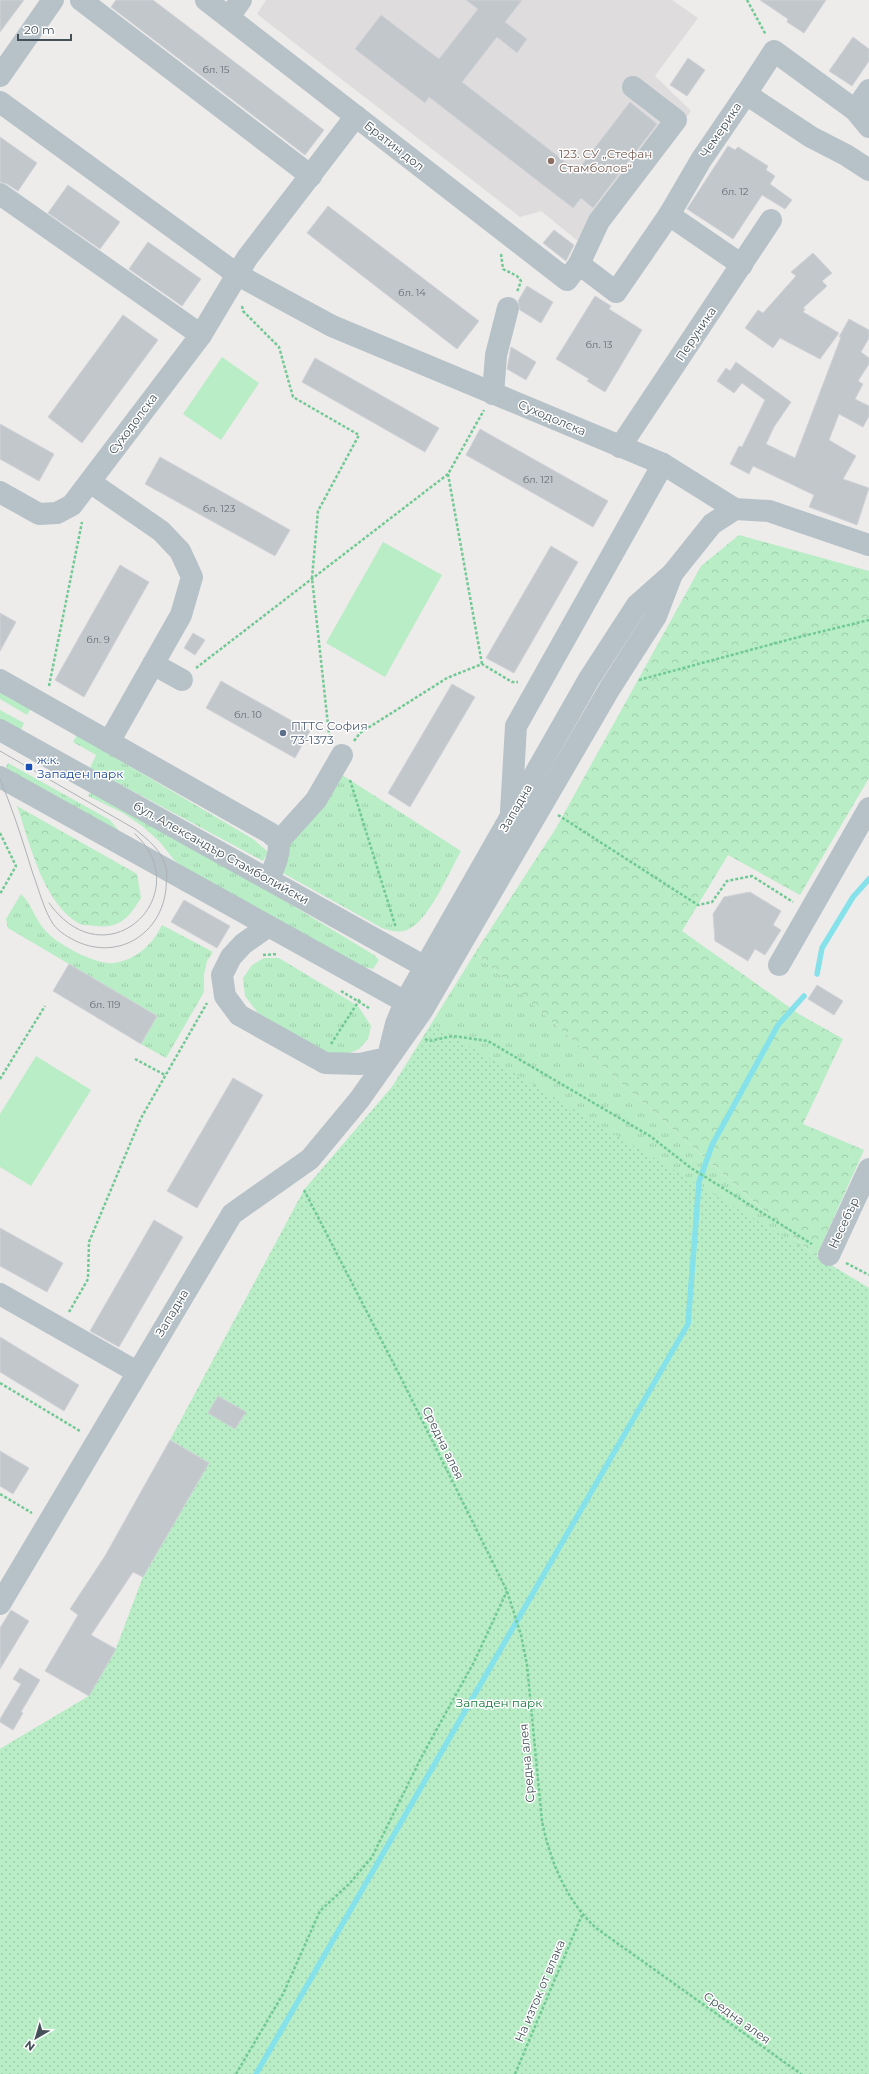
<svg xmlns="http://www.w3.org/2000/svg" width="869" height="2074" font-family="Montserrat,sans-serif">
  <style>
    .education { fill: #dfdcdd }
    .grass { fill: url(#grass-tufts) }
    .forest { fill: url(#forest-crowns) }
    .park { fill: url(#park-dots) }
    .garden { fill: #b8edc6 }
    .lines { fill: none; stroke-linecap: round; stroke-linejoin: round }
    .stream { stroke: #85e1ea; stroke-width: 5.5 }
    .building { fill: #c2c7cb; stroke: #cfd2d7 }
    .path { stroke: #71ca93; stroke-width: 2.5; stroke-dasharray: 3 2; stroke-linecap: butt }
    .minor { stroke: #b6c2c8; stroke-width: 22 }
    .tram { stroke: #adb2b6; stroke-width: 1 }
    .education-dot { fill: #8d6e63; stroke: #fff; stroke-width: 1.5 }
    .service-dot { fill: #5c6f8a; stroke: #fff; stroke-width: 1.5 }
    .transit-dot { fill: #1a4fb4; stroke: #fff; stroke-width: 1.5 }
    .labels { text-anchor: middle; stroke-width: 3; stroke-linejoin: round; paint-order: stroke }
    .number-label { font-size: 10px; fill: #646e75 }
    .street-label { font-size: 12px; fill: #445158; stroke: #fff }
    .education-label { font-size: 12px; fill: #785e54; stroke: #fff; text-anchor: start }
    .service-label { font-size: 12px; fill: #4e5e75; stroke: #fff; text-anchor: start }
    .transit-label { font-size: 12px; fill: #164399; stroke: #fff; text-anchor: start }
    .park-label { font-size: 12px; fill: #17773b; stroke: #fff }
  </style>
  <defs>
    <pattern id="grass-tufts" width="24" height="20" patternUnits="userSpaceOnUse"><rect width="24" height="20" fill="#b8edc6"/><path d="M3 7l-1-3M5 7V3M7 7l1-3M15 17l-1-3M17 17v-4M19 17l1-3" fill="none" stroke="#9fcdac"/></pattern>
    <pattern id="forest-crowns" width="20" height="18" patternUnits="userSpaceOnUse"><rect width="20" height="18" fill="#b8edc6"/><path d="M2 6a3 3 0 1 1 6 0M12 15a3 3 0 1 1 6 0" fill="none" stroke="#9fcdac"/></pattern>
    <pattern id="park-dots" width="8" height="8" patternUnits="userSpaceOnUse"><rect width="8" height="8" fill="#b8edc6"/><path d="M2 2h.1M6 6h.1" fill="none" stroke="#9fcdac" stroke-width="1.8" stroke-linecap="round"/></pattern>
  </defs>
  <rect width="100%" height="100%" fill="#eeebeb"/>
  <polygon class="education" points="266,0 672,0 698,18 655,76 691,111 589,250 541,211 520,217 257,14"/>
  <g class="grass">
    <polygon points="0,690 31,708 27,715 0,699"/>
    <polygon points="0,710 24,723 20,732 0,721"/>
    <polygon points="77,735 253,839 268,852 263,861 90,768 96,755 73,742"/>
    <polygon points="8,763 110,820 125,838 5,770"/>
    <path d="M339,773l122,78c-12,21 -32,70 -54,79 -8,3 -17,1 -25,-2l-101,-56 7,-28z"/>
    <polygon points="92,790 280,898 374,955 379,960 373,969 364,967 190,872 175,861 159,841 142,826 123,813 88,796"/>
    <path d="M21,894c10,9 14,25 23,35 12,15 51,36 70,34 22,-3 39,-19 48,-38l51,27 -6,9 -3,13v18l-38,66 -25,-14 16,-28 -149,-88 -2,-9z"/>
    <polygon points="475,953 816,1257 250,1293 304,1190 392,1087"/>
    <polygon points="264,958 279,958 358,1006 371,1026 368,1039 359,1049 347,1054 328,1054 258,1013 245,996 243,978 252,965"/>
  </g>
  <g class="forest">
    <polygon points="739,535 869,571 869,778 800,895 728,855 682,931 799,1014 843,1039 803,1124 864,1150 816,1257 869,1288 869,2074 0,2074 0,1749 89,1696 116,1649 143,1577 209,1462 459,1041 814,1255 475,953 556,828 701,566"/>
    <path d="M17,806l120,68 4,24c-12,19 -21,31 -45,28 -5,-1 -14,0 -18,-3 -36,-22 -48,-80 -61,-117z"/>
  </g>
  <polygon class="park" points="433,1024 869,1288 869,2074 0,2074 0,1749 89,1696 116,1649 143,1577 209,1463 170,1440 304,1190 392,1087"/>
  <g class="garden">
    <polygon points="222,357 259,383 221,440 183,414"/>
    <polygon points="383,542 442,575 385,677 326,643"/>
    <polygon points="36,1056 91,1090 31,1186 0,1167 0,1114"/>
  </g>
  <g class="lines">
    <g class="stream">
      <polyline points="817,974 822,948 853,897 869,879"/>
      <polyline points="256,2074 688,1324 699,1182 712,1145 778,1025 804,996"/>
    </g>
  </g>
  <g class="building">
    <polygon points="0,0 24,0 0,32"/>
    <polygon points="116,0 153,0 324,130 305,155 111,7"/>
    <polygon points="466,0 522,0 505,22 527,39 517,53 497,37 462,82 577,171 630,102 657,124 593,208 581,198 573,208 429,97 425,103 355,49 381,15 439,59 478,9"/>
    <polygon points="760,0 826,0 804,33 787,22 788,19"/>
    <polygon points="853,37 869,49 869,61 852,86 829,71"/>
    <polygon points="688,58 705,70 687,96 670,85"/>
    <polygon points="0,137 37,163 18,191 7,184 0,182"/>
    <polygon points="728,146 735,150 738,147 768,166 766,170 775,176 770,184 792,200 785,209 762,195 733,239 687,209"/>
    <polygon points="68,185 120,222 100,249 48,213"/>
    <polygon points="328,206 479,321 457,349 307,233"/>
    <polygon points="554,230 574,245 566,261 543,243"/>
    <polygon points="148,242 201,279 182,306 129,269"/>
    <polygon points="813,253 832,273 822,281 827,286 803,308 805,309 803,312 839,333 820,359 780,338 773,348 745,328 758,310 763,313 796,276 791,272"/>
    <polygon points="527,286 553,302 541,323 520,310 518,301"/>
    <polygon points="595,296 611,306 609,309 642,330 605,392 587,381 589,379 556,359"/>
    <polygon points="123,315 158,340 82,443 48,417"/>
    <polygon points="849,319 869,330 869,338 861,352 869,358 869,364 858,381 863,384 855,399 869,406 869,416 863,427 839,414 829,440 856,456 843,479 869,488 857,525 809,507 814,495 753,466 749,474 730,464 739,446 742,447 765,400 742,383 734,393 717,381 726,368 730,371 736,362 791,402 774,427 766,444 795,458 841,337 839,337"/>
    <polygon points="511,347 536,362 526,380 507,369"/>
    <polygon points="315,358 439,428 425,452 302,382"/>
    <polygon points="0,424 54,454 39,481 0,459"/>
    <polygon points="480,429 608,501 593,527 466,455"/>
    <polygon points="160,457 290,530 275,556 145,484"/>
    <polygon points="551,546 578,562 514,673 486,658"/>
    <polygon points="120,565 149,582 84,697 55,680"/>
    <polygon points="0,613 16,622 0,651"/>
    <polygon points="193,633 205,640 195,655 184,648"/>
    <polygon points="221,681 310,731 295,758 206,708"/>
    <polygon points="452,684 475,697 410,807 388,793"/>
    <polygon points="750,892 781,911 773,925 781,930 765,955 755,949 748,961 715,941 713,914 724,897"/>
    <polygon points="184,900 230,926 217,948 171,922"/>
    <polygon points="69,964 157,1016 141,1044 53,991"/>
    <polygon points="817,985 843,1001 834,1015 808,999"/>
    <polygon points="233,1078 263,1095 197,1208 167,1191"/>
    <polygon points="154,1220 183,1237 119,1347 90,1331"/>
    <polygon points="0,1228 63,1263 47,1292 0,1266"/>
    <polygon points="0,1337 79,1385 64,1411 0,1372"/>
    <polygon points="218,1396 246,1412 235,1429 208,1413"/>
    <polygon points="170,1440 209,1463 143,1577 133,1572 91,1635 116,1649 89,1696 45,1671 78,1615 70,1609 105,1556"/>
    <polygon points="0,1451 29,1468 13,1494 0,1486"/>
    <polygon points="11,1610 29,1621 0,1669 0,1628"/>
    <polygon points="20,1668 40,1680 21,1712 23,1713 13,1730 0,1722 0,1719 21,1684 13,1679"/>
  </g>
  <g class="lines">
    <g class="path">
      <polyline points="747,0 766,35"/>
      <polyline points="501,254 503,269 517,276 521,281 517,292"/>
      <polyline points="242,306 243,311 279,347 293,397 359,435 318,511 312,578 329,734 332,739"/>
      <polyline points="448,474 482,664"/>
      <polyline points="196,668 448,474 484,410"/>
      <polyline points="639,680 791,639 869,620"/>
      <polyline points="49,686 82,522"/>
      <polyline points="354,741 360,733 447,678 482,664 512,682 518,682"/>
      <polyline points="350,780 396,928"/>
      <polyline points="558,815 698,905 712,902 727,881 752,876 793,902"/>
      <polyline points="0,833 16,866 0,894"/>
      <polyline points="263,955 278,954"/>
      <polyline points="341,991 369,1008"/>
      <polyline points="425,1039 429,1041 453,1036 488,1041 650,1136 691,1168 812,1244"/>
      <polyline points="331,1044 360,999"/>
      <polyline points="135,1059 165,1075"/>
      <polyline points="0,1079 45,1006"/>
      <path d="M304,1190l97,188 106,213 14,44 6,30 15,156c8,40 24,79 54,107l205,146"/>
      <polyline points="846,1263 869,1275"/>
      <polyline points="69,1312 88,1279 89,1242 141,1118 207,1003"/>
      <polyline points="0,1383 80,1431"/>
      <polyline points="0,1494 32,1513"/>
      <polyline points="236,2074 283,1994 320,1911 350,1883 372,1857 422,1756 474,1662 507,1591"/>
      <polyline points="515,2074 582,1915"/>
    </g>
    <g class="minor">
      <polyline points="81,0 311,176"/>
      <polyline points="206,0 567,280 579,264 599,221 676,120 633,87"/>
      <polyline points="229,17 241,0"/>
      <polyline points="0,76 53,0"/>
      <polyline points="746,94 774,51 855,110 869,90"/>
      <polyline points="0,102 238,275 332,326 663,464 735,509 769,511 869,545"/>
      <polyline points="855,110 869,127"/>
      <polyline points="0,194 201,335"/>
      <polyline points="579,264 616,292 669,215"/>
      <polyline points="742,265 669,215 701,160 746,94 811,137 846,155 869,170"/>
      <polyline points="493,394 496,355 508,308"/>
      <polyline points="620,447 771,220"/>
      <polyline points="90,482 161,531 180,551 192,577 181,615 109,742"/>
      <polyline points="0,492 39,514 57,513 72,505 201,335 247,258 356,116"/>
      <polyline points="153,664 182,680"/>
      <path d="M0,680l270,153 9,8c1,14 -4,26 -11,38"/>
      <polyline points="0,730 438,974"/>
      <polyline points="0,777 418,1009"/>
      <polyline points="511,812 516,726 663,464"/>
      <polyline points="279,841 316,800 342,755"/>
      <polyline points="267,927 243,944 231,957 222,975 225,996 239,1015 325,1063 360,1064 387,1058"/>
      <polyline points="779,965 869,808"/>
      <polyline points="390,1048 396,1024 405,1002 589,679 637,605 672,574 712,524 735,509"/>
      <polyline points="829,1255 869,1169"/>
      <polyline points="0,1294 137,1372"/>
      <polyline points="0,1604 232,1214 310,1159 359,1100 422,1011 610,688 656,616 672,574"/>
    </g>
    <g class="tram">
      <path d="M0,751l135,78c13,11 27,21 31,39 2,6 0,14 0,21 -5,45 -47,71 -88,53 -9,-4 -19,-10 -25,-18 -9,-14 -14,-34 -20,-50 -10,-32 -20,-64 -33,-95"/>
      <path d="M49,903c58,81 150,-10 86,-69"/>
    </g>
  </g>
  <circle class="education-dot" cx="551" cy="161" r="4"/>
  <circle class="service-dot" cx="283" cy="733" r="4"/>
  <rect class="transit-dot" x="25" y="763" width="8" height="8" rx="2"/>
  <g class="labels">
    <g class="number-label">
      <text x="216" y="73">бл. 15</text>
      <text x="735" y="195">бл. 12</text>
      <text x="412" y="296">бл. 14</text>
      <text x="599" y="348">бл. 13</text>
      <text x="538" y="483">бл. 121</text>
      <text x="219" y="512">бл. 123</text>
      <text x="98" y="643">бл. 9</text>
      <text x="248" y="718">бл. 10</text>
      <text x="105" y="1008">бл. 119</text>
    </g>
    <g class="street-label">
      <text transform="translate(721 130) rotate(-56)" y="4">Чемерика</text>
      <text transform="translate(394 146) rotate(38)" y="4">Братин дол</text>
      <text transform="translate(696 334) rotate(-56)" y="4">Перуника</text>
      <text transform="translate(552 418) rotate(23)" y="4">Суходолска</text>
      <text transform="translate(133 424) rotate(-53)" y="4">Суходолска</text>
      <text transform="translate(516 808) rotate(-60)" y="4">Западна</text>
      <text transform="translate(221 853) rotate(29)" y="4">бул. Александър Стамболийски</text>
      <text transform="translate(844 1223) rotate(-65)" y="4">Несебър</text>
      <text transform="translate(172 1313) rotate(-59)" y="4">Западна</text>
      <text transform="translate(443 1443) rotate(64)" y="4">Средна алея</text>
      <text transform="translate(527 1763) rotate(-95)" y="4">Средна алея</text>
      <text transform="translate(540 1991) rotate(-67)" y="4">На изток от влака</text>
      <text transform="translate(737 2018) rotate(36)" y="4">Средна алея</text>
    </g>
    <g class="education-label">
      <text x="559" y="158">123. СУ „Стефан<tspan x="559" dy="14">Стамболов“</tspan></text>
    </g>
    <g class="service-label">
      <text x="291" y="730">ПТТС София<tspan x="291" dy="14">73-1373</tspan></text>
    </g>
    <g class="transit-label">
      <text x="37" y="764">ж.к.<tspan x="37" dy="14">Западен парк</tspan></text>
    </g>
    <g class="park-label">
      <text x="499" y="1707">Западен парк</text>
    </g>
  </g>
  <g transform="translate(36 2038) rotate(218)" stroke="#ffffff" stroke-width="3" paint-order="stroke">
  <path d="M0-3L7 15L0 10L-7 15Z" fill="#445158"/>
  <text y="-6" font-size="11" font-weight="bold" text-anchor="middle" fill="#445158">N</text>
  </g>
  <path d="M18 34v6h53v-6" fill="none" stroke="#445158" stroke-width="2"/>
  <text x="24" y="34" font-size="12" fill="#445158" stroke="#ffffff" stroke-width="3" paint-order="stroke">20 m</text>
</svg>
